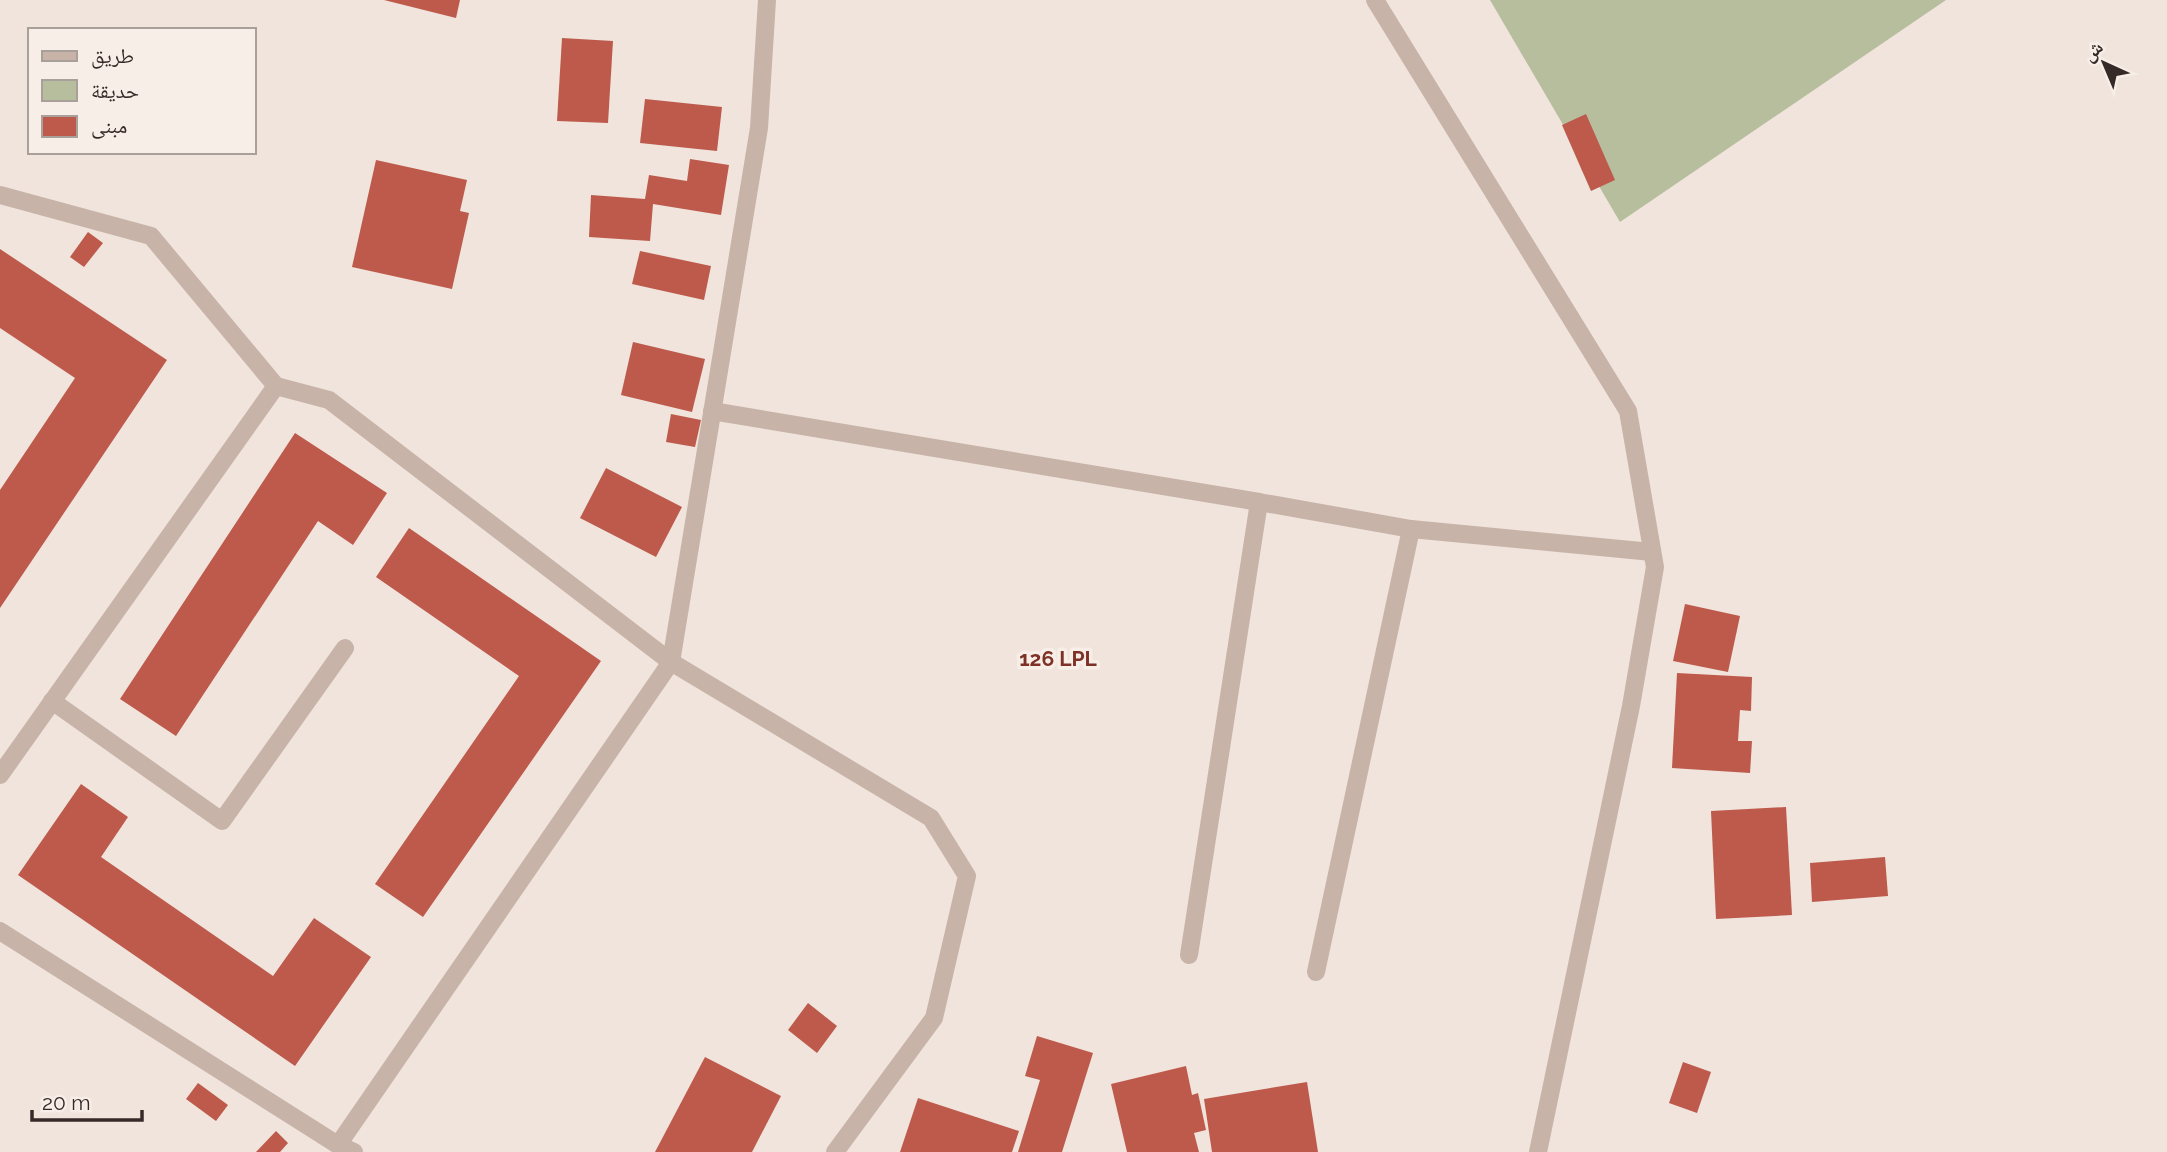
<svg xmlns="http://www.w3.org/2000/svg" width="2167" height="1152" font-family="Raleway,'Noto Naskh Arabic',sans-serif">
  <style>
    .green { fill: #b7be9d }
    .building { fill: #bd5a4c }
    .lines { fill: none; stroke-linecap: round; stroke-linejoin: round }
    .minor { stroke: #c7b3a8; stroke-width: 18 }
    .labels { text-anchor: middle; stroke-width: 7; stroke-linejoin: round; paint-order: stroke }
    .neighbourhood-label { font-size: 21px; font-weight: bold; fill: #7e3127; stroke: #f8eee8 }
  </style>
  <rect width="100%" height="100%" fill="#f0e4dc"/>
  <polygon class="green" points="1490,0 1946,0 1620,222"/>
  <g class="building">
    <polygon points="384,0 460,0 456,18"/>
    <polygon points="562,38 613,41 608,123 557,121"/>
    <polygon points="645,99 722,107 717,151 640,143"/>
    <polygon points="1586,114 1615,180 1591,191 1562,125"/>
    <polygon points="690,159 729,165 721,215 653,204 650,241 589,237 591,195 645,199 649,175 687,181"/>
    <polygon points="376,160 467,180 460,211 469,213 452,289 352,267"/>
    <polygon points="88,232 103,243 84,267 70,257"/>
    <polygon points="0,249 167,360 0,608 0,490 75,378 0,328"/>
    <polygon points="640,251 711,266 704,300 632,284"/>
    <polygon points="633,342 705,359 692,412 621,395"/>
    <polygon points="671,414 701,420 695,447 666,442"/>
    <polygon points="295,433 387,493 353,545 318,521 176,736 120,699"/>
    <polygon points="606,468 682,507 656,557 580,518"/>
    <polygon points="409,528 601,661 423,917 375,884 519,676 376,577"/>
    <polygon points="1685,604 1740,616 1728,672 1673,661"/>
    <polygon points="1677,673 1752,677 1751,711 1740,710 1738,741 1752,741 1750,773 1672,768"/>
    <polygon points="81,784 128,817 101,857 273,976 314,918 371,957 295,1066 18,875"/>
    <polygon points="1786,807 1792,915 1716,919 1711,811"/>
    <polygon points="1885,857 1888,896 1812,902 1810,863"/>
    <polygon points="808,1003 837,1026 817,1053 788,1030"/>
    <polygon points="1037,1036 1093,1053 1062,1152 1018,1152 1040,1080 1025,1076"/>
    <polygon points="705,1057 781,1096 752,1152 655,1152"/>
    <polygon points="1683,1062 1711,1072 1697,1113 1669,1103"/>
    <polygon points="1186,1066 1192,1095 1198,1093 1206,1130 1194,1133 1199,1152 1127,1152 1111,1084"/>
    <polygon points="1307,1082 1318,1152 1212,1152 1204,1099"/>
    <polygon points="198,1083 228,1105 216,1121 186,1099"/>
    <polygon points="918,1098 1019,1131 1012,1152 900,1152"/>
    <polygon points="276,1131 288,1143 280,1152 256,1152"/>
  </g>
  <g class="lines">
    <g class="minor">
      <polyline points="1375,0 1628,411 1655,567 1631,706 1538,1152"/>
      <polyline points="0,195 151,236 276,386"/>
      <polyline points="712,411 1259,502 1189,955"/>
      <polyline points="1259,502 1411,529 1316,972"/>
      <polyline points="1411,529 1652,552"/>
      <polyline points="52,701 222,821 345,648"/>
      <polyline points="0,775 276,386 329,400 671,662 931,818 967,876 934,1018 835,1152"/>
      <polyline points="0,931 338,1145 354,1152"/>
      <polyline points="338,1145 671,662 759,128 767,0"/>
    </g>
  </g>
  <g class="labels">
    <g class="neighbourhood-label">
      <text x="1058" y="666">126 LPL</text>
    </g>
  </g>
  <rect x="28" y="28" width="228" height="126" fill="#f8eee8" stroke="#aaa09b" stroke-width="2"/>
  <rect x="42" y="51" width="35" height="10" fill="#c7b3a8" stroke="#aaa09b" stroke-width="2"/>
  <text x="91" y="63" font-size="21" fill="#352a28">طريق</text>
  <rect x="42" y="80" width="35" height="21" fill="#b7be9d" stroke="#aaa09b" stroke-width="2"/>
  <text x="91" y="98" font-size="21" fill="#352a28">حديقة</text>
  <rect x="42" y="116" width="35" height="21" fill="#bd5a4c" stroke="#aaa09b" stroke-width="2"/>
  <text x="91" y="133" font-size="21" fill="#352a28">مبنى</text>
  <g transform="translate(2104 63) rotate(316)" stroke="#f8eee8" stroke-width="5" paint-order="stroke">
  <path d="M0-5L12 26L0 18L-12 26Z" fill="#352a28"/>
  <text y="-10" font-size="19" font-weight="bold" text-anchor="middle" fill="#352a28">ش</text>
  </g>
  <path d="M32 1110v10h110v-10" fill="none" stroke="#352a28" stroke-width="3.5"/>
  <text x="42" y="1110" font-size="21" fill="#352a28" stroke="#f8eee8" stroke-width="5" paint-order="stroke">20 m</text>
</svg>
